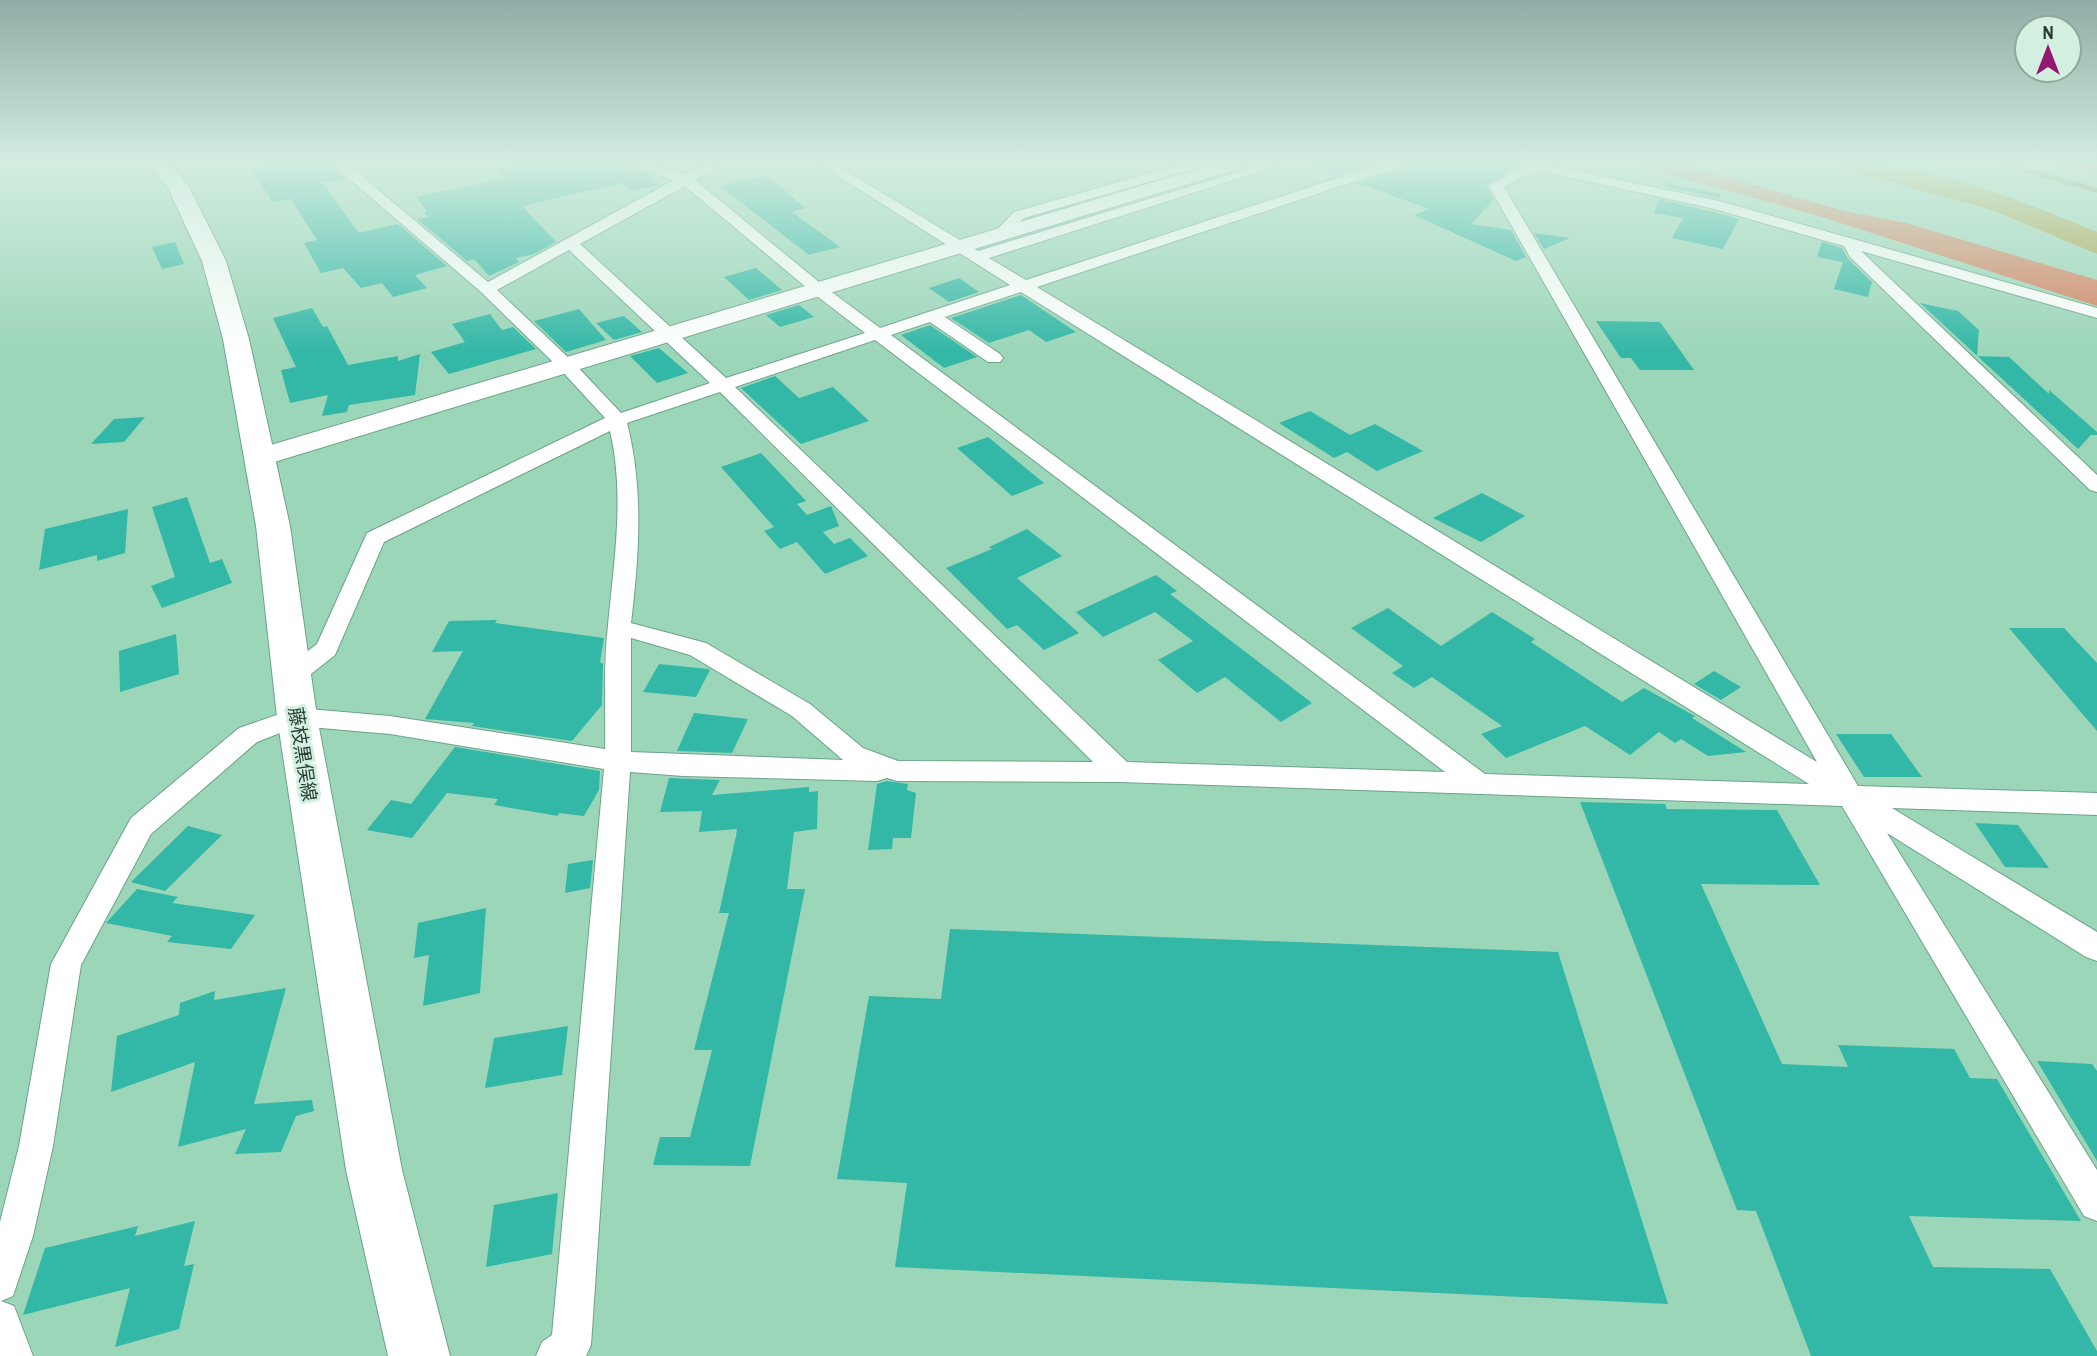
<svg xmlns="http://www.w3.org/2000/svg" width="2097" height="1356" font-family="'Archivo Narrow','Noto Sans JP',sans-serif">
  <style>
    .forest { fill: #d4815f }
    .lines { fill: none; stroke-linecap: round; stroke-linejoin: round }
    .stream { stroke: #82823e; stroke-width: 5 }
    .river { fill: #aa9f43; fill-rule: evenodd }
    .building { fill: #33b7a6 }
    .street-casing { stroke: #6ba388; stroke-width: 2 }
    .secondary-casing { stroke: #6ba388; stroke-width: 2 }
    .primary-casing { stroke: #6ba388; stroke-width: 2 }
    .street { fill: #fff; fill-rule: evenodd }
    .secondary { fill: #fff; fill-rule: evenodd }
    .primary { fill: #fff; fill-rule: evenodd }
    .labels { text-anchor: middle; stroke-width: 6; stroke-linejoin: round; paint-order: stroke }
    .street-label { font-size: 19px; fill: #263d32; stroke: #d3efe0 }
  </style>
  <rect width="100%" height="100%" fill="#9cd6b9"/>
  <g class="forest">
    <polygon points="1626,163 1677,163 1844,211 1906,223 2097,280 2097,306 1819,216"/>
    <polygon points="2032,163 2097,163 2097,175"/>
  </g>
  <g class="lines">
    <polyline class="stream" points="1999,163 2097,190"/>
    <path class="river" d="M1838,163c82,-4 183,38 259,69v22l-105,-44 -150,-41z"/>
  </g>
  <g class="building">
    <polygon points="280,163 329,163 345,179 322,183 359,233 398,224 447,266 415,275 427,288 393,297 382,283 361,288 343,268 321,273 304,243 317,240 291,199 273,202 251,169"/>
    <polygon points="530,163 629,163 631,168 654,176 651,177 660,185 631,191 622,183 522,206 556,242 534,254 516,258 519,262 489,276 474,259 467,261 417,219 428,217 424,212 427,211 416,197 504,178 496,170"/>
    <polygon points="1309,163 1376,163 1337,176 1308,165"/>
    <polygon points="1404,163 1513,163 1516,167 1486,185 1494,199 1471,224 1511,230 1526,257 1516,261 1414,215 1429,209 1357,183 1402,168"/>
    <polygon points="767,175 805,208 792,212 840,247 809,255 720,186"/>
    <polygon points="1664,183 1721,194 1719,198 1663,186"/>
    <polygon points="1659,199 1710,211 1739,219 1723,249 1672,238 1683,218 1654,213"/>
    <polygon points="1534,233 1570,238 1544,249"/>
    <polygon points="175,242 184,264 162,269 152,247"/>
    <polygon points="1822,242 1842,248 1848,259 1872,282 1868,297 1834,289 1843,262 1817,257"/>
    <polygon points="756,268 782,290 749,300 724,277"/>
    <polygon points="959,278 979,292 949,302 929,288"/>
    <polygon points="1021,295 1076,332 1046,342 1029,330 989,343 951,318"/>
    <polygon points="1920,303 1958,311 1979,330 1977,356 2009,357 2049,394 2049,390 2097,432 2097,435 2091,435 2078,449"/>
    <polygon points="799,305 814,317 780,327 766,315"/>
    <polygon points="312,308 323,327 327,326 348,365 398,356 398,361 420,354 415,395 349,405 347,412 322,416 328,395 290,403 281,370 296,367 273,318"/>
    <polygon points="579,309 606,340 566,352 534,321"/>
    <polygon points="490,314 502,330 513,327 536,349 449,374 431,352 465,342 452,324"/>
    <polygon points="624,316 642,332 614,340 596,323"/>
    <polygon points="1596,321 1660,322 1694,370 1640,370 1631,358 1621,358"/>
    <polygon points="930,325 977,357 944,368 901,335"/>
    <polygon points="659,348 688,373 657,383 630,356"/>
    <polygon points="775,376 799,398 833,387 869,421 801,444 741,388"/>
    <polygon points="1310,411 1350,435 1375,424 1423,451 1377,471 1347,452 1334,458 1279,423"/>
    <polygon points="145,417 124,442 91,444 114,419"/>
    <polygon points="988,437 1044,483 1012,496 957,448"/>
    <polygon points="761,453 806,501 797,504 807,515 831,506 839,526 823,532 834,544 850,538 868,556 825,574 797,542 780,549 764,531 774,527 721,467"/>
    <polygon points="1482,493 1525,516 1481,542 1433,518"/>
    <polygon points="187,497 210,563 222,559 232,583 162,608 151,586 175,577 152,507"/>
    <polygon points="128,509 125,553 97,561 97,555 39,570 45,529"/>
    <polygon points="1027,529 1062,556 1017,578 1079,633 1044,650 1017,625 1007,629 946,568 992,549 989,547"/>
    <polygon points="1156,575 1177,591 1170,594 1312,703 1281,722 1225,677 1197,693 1158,660 1193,641 1155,612 1103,637 1076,612"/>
    <polygon points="1388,608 1441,646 1492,612 1535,639 1531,642 1622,702 1644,688 1695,716 1692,718 1746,752 1708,756 1681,739 1675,743 1659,732 1630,755 1585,726 1506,758 1481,734 1502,726 1432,677 1414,688 1392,673 1403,666 1351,628"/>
    <polygon points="497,620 495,623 604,638 600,662 603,664 602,705 572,741 472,726 474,723 425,719 463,651 432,652 449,621"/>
    <polygon points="2009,628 2064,628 2097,663 2097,731"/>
    <polygon points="176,634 179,674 120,692 119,651"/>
    <polygon points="659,664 708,669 710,670 696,697 643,692"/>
    <polygon points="1714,671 1741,687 1721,700 1694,684"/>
    <polygon points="694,713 748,719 732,753 677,751"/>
    <polygon points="1836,734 1891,734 1922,777 1864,777"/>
    <polygon points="455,747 600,771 599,790 584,816 559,813 558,816 494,805 498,799 447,793 412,838 367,830 391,800 411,804"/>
    <polygon points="669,778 720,780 712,795 809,787 809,792 818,791 817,829 794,832 787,889 805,889 750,1166 653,1165 660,1137 690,1137 712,1050 694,1050 729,913 719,913 736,836 738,835 736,835 737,829 699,832 702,811 660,812"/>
    <polygon points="887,781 908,784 907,790 916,793 911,838 893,838 892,849 868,850 877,784"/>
    <polygon points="1580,802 1665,804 1667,809 1777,810 1820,885 1701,884 1782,1064 1848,1067 1838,1045 1954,1049 1970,1078 1997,1079 2081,1221 1909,1216 1933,1267 2050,1269 2097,1351 2097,1356 1811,1356 1756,1211 1737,1210"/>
    <polygon points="1975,823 2018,825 2049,868 2005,867"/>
    <polygon points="188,826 222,835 165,891 131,882"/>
    <polygon points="593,860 590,888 565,893 568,864"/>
    <polygon points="137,889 178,897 172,903 255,915 231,949 167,942 172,936 106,923"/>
    <polygon points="486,908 480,993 423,1006 429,955 414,958 418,923"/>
    <polygon points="950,929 1558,952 1668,1304 895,1267 907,1183 837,1179 869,996 941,999"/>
    <polygon points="286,988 254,1104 312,1100 314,1111 296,1116 281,1152 235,1154 246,1129 178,1147 195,1062 111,1092 117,1036 179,1015 180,1003 215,991 214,1000"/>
    <polygon points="568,1026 562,1075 485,1088 494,1038"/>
    <polygon points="2037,1061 2092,1064 2097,1071 2097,1161"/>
    <polygon points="558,1193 552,1254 486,1267 494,1205"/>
    <polygon points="195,1221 184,1266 194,1264 179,1329 115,1347 130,1288 23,1315 45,1248 138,1226 135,1236"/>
  </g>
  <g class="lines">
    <g class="street-casing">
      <g id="street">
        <path d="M331,163h15l142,119 186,-102 -42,-14 -1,-3h18l35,12 23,-12h15l-27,17 130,107 55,41 130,-43 -192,-122h15l145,88 289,-88h20l-298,95 37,22 358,-117h18l-1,3 -364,121 780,475 -328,-576 32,-19 -6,-4h24l180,38 378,107v10l-236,-67 236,224v17l-7,-2 -240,-233 -6,-11 -133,-38 -176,-38 -31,17 354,599 239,7v22l-205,-7 205,124v29l-11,-4 -199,-124 210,337v51l-13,-5 -242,-410 -722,-24 -223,-1 -10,-3 -10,3 -194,-5 -53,-4 -39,573 -5,11h-50l6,-14 10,-7 52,-566 -214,-35 -92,-8 -41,16 -106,92 -70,131 -28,181 -20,90 -20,60 -12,5 13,5 19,50h-33v-134l19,-76 32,-182 80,-146 108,-90 58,-20 93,8 215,33c1,-41 -2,-84 3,-124 6,-65 17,-130 2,-194l-226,111 -49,113 -34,27 -9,2 -9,-2 -3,-6 3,-6 34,-26 50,-111 238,-115 -45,-49 -79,-77zM685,186l128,107 52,40 -139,45 -146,-134zM569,250l141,133 -89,30 -49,-52 -75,-71zM1021,292l788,492 -324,-10 -594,-439 39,-13 58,40h12l3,-4 -3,-4 -55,-37zM875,340l570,432 -318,-10 -392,-375zM720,392l373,370 -195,-1 -35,-13 -53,-44 -104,-61 -75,-20c8,-67 13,-134 -4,-200zM631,638l59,17 102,61 51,44 -212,-8z"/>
        <polygon points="1185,163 1205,163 1203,166 1024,218 1004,238 994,238 992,235 1014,212"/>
      </g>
    </g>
    <g class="secondary-casing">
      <polygon id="secondary" points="1218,163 1246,163 1244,167 271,463 261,465 251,463 247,457 251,451"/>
    </g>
    <g class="primary-casing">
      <polygon id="primary" points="150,163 171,163 189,187 226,261 249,339 290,526 317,717 402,1170 450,1356 388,1356 346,1170 277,717 256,526 223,339 202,261 168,188"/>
    </g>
    <use href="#street" class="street"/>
    <use href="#secondary" class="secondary"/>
    <use href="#primary" class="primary"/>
  </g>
  <linearGradient id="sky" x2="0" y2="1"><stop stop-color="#8faca6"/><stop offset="0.46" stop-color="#d2ede0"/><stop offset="1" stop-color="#d2ede0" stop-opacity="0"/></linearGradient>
  <rect width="2097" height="353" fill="url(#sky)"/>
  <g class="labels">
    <g class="street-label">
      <text transform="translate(303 754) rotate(81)" y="7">藤枝黒俣線</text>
    </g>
  </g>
  <g transform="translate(2048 49)"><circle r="33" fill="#d3efe0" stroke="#8ea89a" stroke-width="2"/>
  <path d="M0-5L12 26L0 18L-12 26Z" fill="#941772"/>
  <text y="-10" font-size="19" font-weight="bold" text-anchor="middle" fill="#263d32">N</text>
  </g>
</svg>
